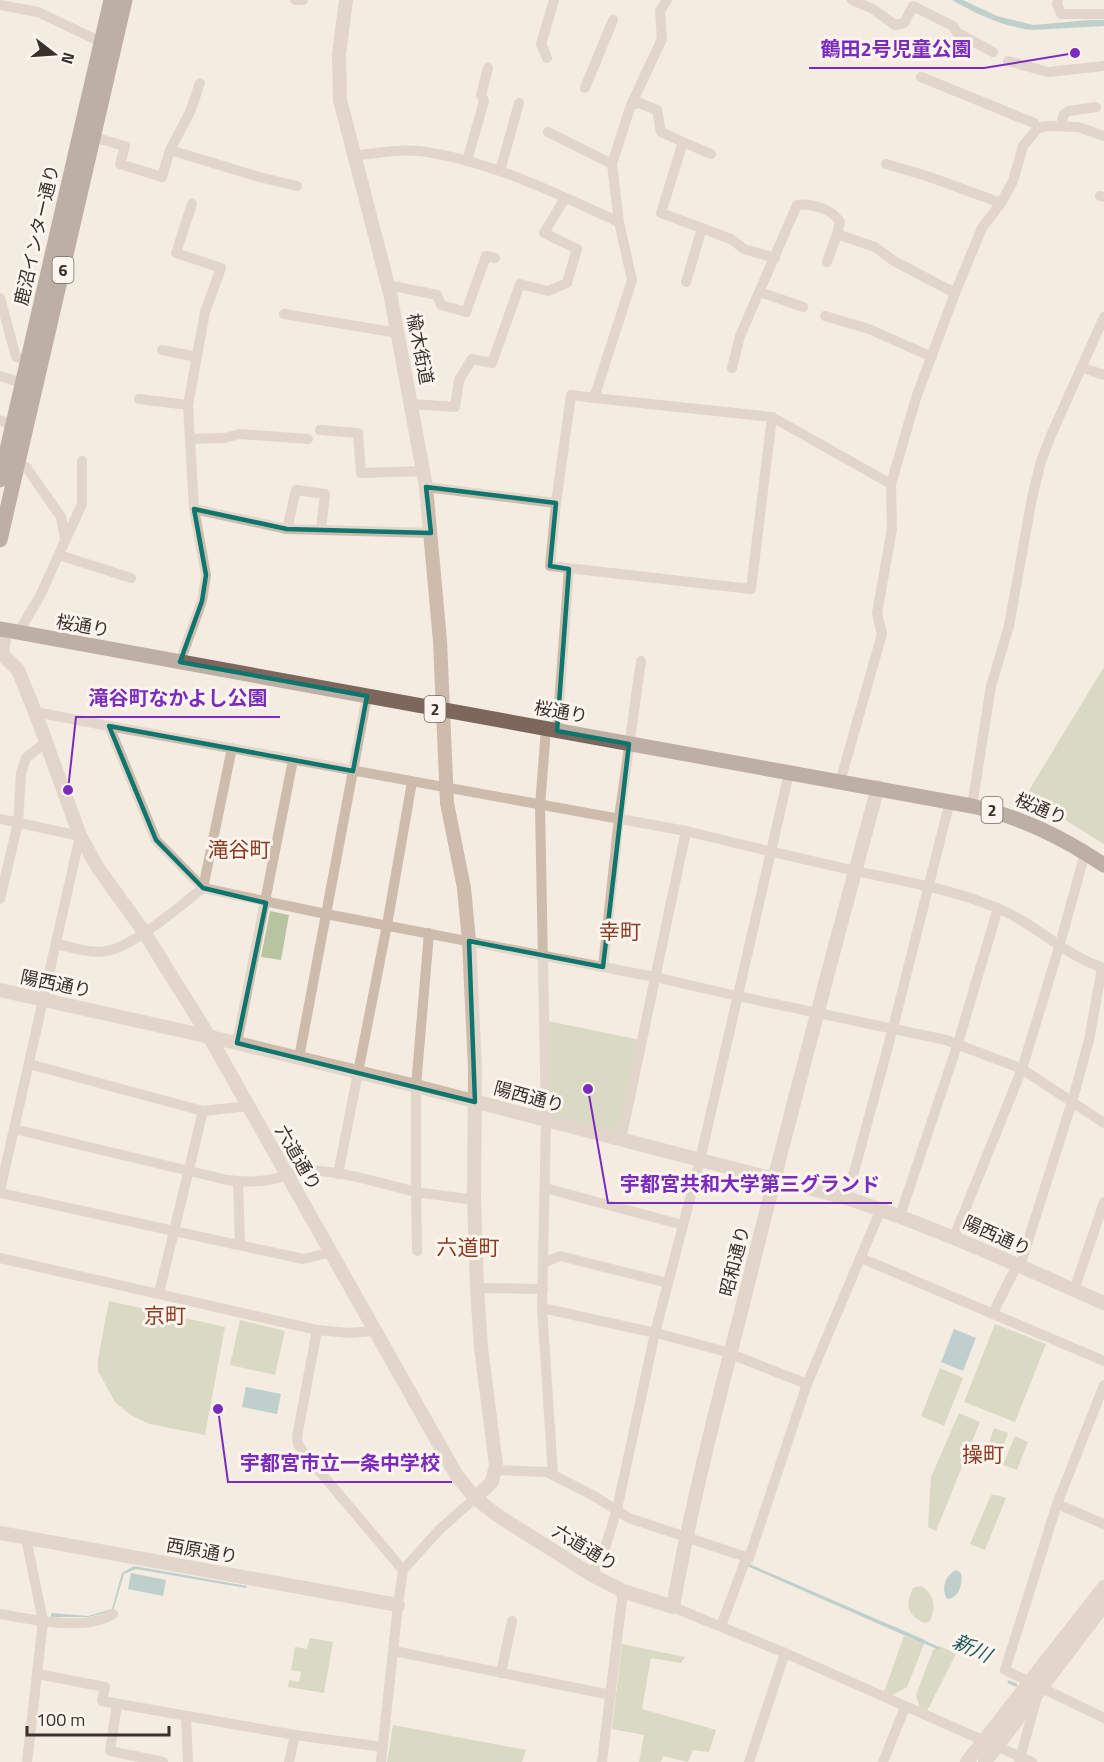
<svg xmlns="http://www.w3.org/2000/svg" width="1104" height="1762" font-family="'Titillium Web','Noto Sans JP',sans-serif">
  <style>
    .green { fill: #b8c4a0 }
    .water { fill: #7fb0b2 }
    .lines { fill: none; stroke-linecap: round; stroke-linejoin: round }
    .stream { stroke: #7fb0b2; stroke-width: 3 }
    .minor { stroke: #cdbbac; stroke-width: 10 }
    .tertiary { stroke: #cdbbac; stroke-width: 14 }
    .primary { stroke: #7d675c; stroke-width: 15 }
    .marked { fill: none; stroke: #0f766e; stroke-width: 4.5; stroke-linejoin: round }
    .labels { text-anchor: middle; stroke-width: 6; stroke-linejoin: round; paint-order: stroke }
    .shield { fill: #fbf5ee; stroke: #756b66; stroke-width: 1.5 }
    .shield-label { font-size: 16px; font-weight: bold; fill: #3b302b }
    .street-label { font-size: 18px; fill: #3b302b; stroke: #fbf5ee }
    .water-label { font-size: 20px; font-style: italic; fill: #1f5a5e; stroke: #fbf5ee }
    .quarter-label { font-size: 21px; fill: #8c3b22; stroke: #fbf5ee }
    .leader { fill: none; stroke: #7b2cbf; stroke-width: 2 }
    .callout-dot { fill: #7b2cbf; stroke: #fbf5ee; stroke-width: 2 }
    .callout-label { font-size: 20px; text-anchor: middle; font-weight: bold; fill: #7b2cbf; stroke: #fbf5ee; stroke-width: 6; stroke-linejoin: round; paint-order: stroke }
  </style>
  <rect width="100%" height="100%" fill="#f4ebe1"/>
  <g class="green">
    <polygon points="1104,667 1104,844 1059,816 1020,805"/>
    <polygon points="270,911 289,915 281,960 261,957"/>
    <polygon points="548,1021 640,1040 619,1129 616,1131 550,1115"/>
    <polygon points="109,1301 225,1327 205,1435 150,1424 132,1416 115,1402 98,1371 98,1359"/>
    <polygon points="240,1320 285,1331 275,1375 230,1365"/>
    <polygon points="995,1324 1046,1344 1015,1422 964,1402"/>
    <polygon points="940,1368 963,1378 944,1426 921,1416"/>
    <polygon points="959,1413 980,1422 936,1531 928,1527 931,1477"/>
    <polygon points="994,1428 1008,1433 998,1462 984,1457"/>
    <polygon points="1015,1436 1028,1442 1017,1470 1003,1465"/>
    <polygon points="991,1495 997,1495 1006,1498 985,1550 970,1544"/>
    <path d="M921,1586c14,9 15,21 9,35l-6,2c-17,-8 -19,-19 -11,-35z"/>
    <polygon points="904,1636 924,1644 907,1687 892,1695 884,1692"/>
    <polygon points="310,1638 333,1642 324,1693 288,1687 289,1680 299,1682 301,1672 291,1670 295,1647 307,1649"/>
    <polygon points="622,1644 685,1657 681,1663 651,1658 642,1709 716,1730 709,1752 693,1750 688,1762 663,1756 661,1762 639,1762 644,1735 612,1729"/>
    <polygon points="940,1646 956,1654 927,1711 920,1708 916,1695 933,1650"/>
    <polygon points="393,1725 526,1750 522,1762 387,1762"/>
  </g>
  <g class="water">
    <path d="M952,0h11l34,16 36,9 57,-5h14v6l-71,4c-29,-3 -55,-15 -81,-30z"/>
    <polygon points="954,1329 976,1338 963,1371 941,1362"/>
    <polygon points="246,1387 281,1394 277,1414 242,1407"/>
    <polygon points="749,1564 925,1640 924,1644 747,1566"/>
    <polygon points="134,1566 247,1586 246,1588 136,1569 124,1574 113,1611 88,1617 51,1617 51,1613 88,1616 112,1609 122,1573"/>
    <path d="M956,1570l5,3c2,10 -2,26 -14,26 -6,-10 -2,-24 9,-29z"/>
    <polygon points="131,1573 166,1580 163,1596 128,1589"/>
  </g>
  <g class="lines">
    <g class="stream">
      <polyline points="922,1641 938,1648"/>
      <polyline points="1009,1682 1016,1685"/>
    </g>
    <g class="minor">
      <polyline points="295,0 303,0"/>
      <polyline points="852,0 873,9 895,25 904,23 913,6 953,26 956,32 993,52"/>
      <polyline points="1058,0 1057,4 1061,14 1104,14"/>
      <polyline points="0,5 38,12 101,42"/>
      <polyline points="547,58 541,44 554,0"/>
      <polyline points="1008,61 1048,72 1104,66"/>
      <polyline points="921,77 1034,123 1038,128"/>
      <polyline points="200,83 190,112 170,150 259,177 297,186"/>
      <polyline points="585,88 613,20"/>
      <polyline points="631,105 639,103 657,110 661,132 683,142 661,213 731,239 744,249 775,258"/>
      <polyline points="1061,125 1064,114 1069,111 1096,107"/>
      <polyline points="548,132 612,164"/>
      <polyline points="89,136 125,146 120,164 162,177 170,150"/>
      <polyline points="683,142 711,154"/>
      <path d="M354,156c22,-3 43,-7 65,-5 70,9 136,42 200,71"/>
      <polyline points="467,161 484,101 481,95 488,68"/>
      <polyline points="886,164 927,176 1001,203"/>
      <polyline points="500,171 519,103"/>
      <polyline points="1100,196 1104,197"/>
      <polyline points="827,262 837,234"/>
      <polyline points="686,282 702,228"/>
      <polyline points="388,285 437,295 441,305 466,312 486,256 495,258"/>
      <polyline points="760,292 803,307"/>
      <polyline points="0,298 16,357 27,360"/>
      <polyline points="284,314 398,333"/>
      <polyline points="825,316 869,329 932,357"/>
      <polyline points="162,350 197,357"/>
      <path d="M732,368l8,-32 57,-131c15,-2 35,4 43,17l-3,12 38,13 19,14 61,32"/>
      <polyline points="1083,368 1104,375"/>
      <polyline points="0,376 22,383"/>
      <polyline points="139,399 188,405"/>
      <polyline points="412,404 455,407 459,380 472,359 492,363 520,284 548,291 567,283 577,249 544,233 565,198"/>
      <polyline points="772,417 891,484"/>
      <polyline points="0,420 12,426"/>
      <polyline points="320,430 358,433 361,473 424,471"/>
      <polyline points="190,439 225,438 239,434 308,439"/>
      <polyline points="26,467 61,517 65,539"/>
      <polyline points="426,487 556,503 571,395 594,398 632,280 619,222 612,164 631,105 662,39 660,11 667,0"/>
      <polyline points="556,503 550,566 751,589 772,417 594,398"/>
      <polyline points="194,509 287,529 431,533"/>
      <polyline points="287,529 296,490 325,494 321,530"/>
      <polyline points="59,555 131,578"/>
      <polyline points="18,633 40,596 82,504 82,461"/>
      <polyline points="180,662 202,601 206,575 194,509 188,405 205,312 221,268 176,253 192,204"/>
      <polyline points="35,712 109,726 156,840 203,888 326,914 655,977 737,996 946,1040 1022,1069 1104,1123"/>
      <path d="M109,726l577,105c56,14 113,27 170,40 47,10 95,18 141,37 38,15 68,48 107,60"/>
      <polyline points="546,729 540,806 546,1120 542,1308 553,1475"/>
      <polyline points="557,731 569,569"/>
      <polyline points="840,782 882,634 877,613 892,529 891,484 916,398 955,293 982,228 1001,203 1013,181 1023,146 1038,128 1048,126 1078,127 1104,136"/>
      <polyline points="972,806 991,686 1009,626 1032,498 1041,461 1052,433 1104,317"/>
      <polyline points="0,819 80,836 0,1191"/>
      <polyline points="0,899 18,823 21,773 26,758 46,742"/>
      <path d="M56,944c16,3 34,10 50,7 26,-3 75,-46 97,-63l29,-140"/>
      <polyline points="603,967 619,818 641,661"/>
      <polyline points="237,1043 293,760"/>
      <polyline points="299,1058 367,696"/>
      <polyline points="29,1064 203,1111 248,1106"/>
      <path d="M14,1129l213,51c15,2 32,2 47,-1 11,-3 21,-9 32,-9 37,1 74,13 110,22v-106l13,-153"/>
      <polyline points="621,1140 686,831"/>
      <polyline points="338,1174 387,925 412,782"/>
      <polyline points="238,1181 240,1245"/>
      <polyline points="545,1188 683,1225"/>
      <polyline points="0,1193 303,1259 332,1252"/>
      <polyline points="847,1198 893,1028 950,801"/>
      <polyline points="900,1216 958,1043 998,908"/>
      <polyline points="954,1237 1022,1069 1060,944 1085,853"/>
      <polyline points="417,1251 416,1192 474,1200"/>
      <polyline points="0,1258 317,1330 349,1333 375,1331"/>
      <polyline points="861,1258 1104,1361"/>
      <polyline points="543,1263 560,1256 668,1283"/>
      <polyline points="1020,1266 1072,1102 1089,1040 1102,968"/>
      <polyline points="477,1288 543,1289"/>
      <polyline points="1074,1290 1104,1202"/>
      <polyline points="159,1293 203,1111"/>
      <polyline points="542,1308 660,1334 723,1351 807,1384"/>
      <polyline points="993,1313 1017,1265"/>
      <polyline points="317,1330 297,1437 298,1444 304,1453 403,1570"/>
      <polyline points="1104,1385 1057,1504 1005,1670 1104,1718"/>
      <polyline points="495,1470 547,1472 594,1496 629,1518 749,1558 807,1384 881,1209"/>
      <polyline points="1057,1504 1104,1524"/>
      <polyline points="26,1538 43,1621 27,1762"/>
      <polyline points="592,1575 605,1548 617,1509 655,1333 700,1160 789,773"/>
      <polyline points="673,1607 785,1653 1032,1762"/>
      <path d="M0,1614c31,5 85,18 113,0"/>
      <polyline points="721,1626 744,1564 749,1558"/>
      <polyline points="394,1651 611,1695"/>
      <polyline points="501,1673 512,1621"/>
      <polyline points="38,1674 105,1687 102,1701 295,1735 383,1747"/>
      <polyline points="117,1704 110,1751 163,1762"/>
      <polyline points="186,1716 188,1762"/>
      <polyline points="289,1762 295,1735"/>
      <polyline points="381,1762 398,1605 403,1570 439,1530 475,1498"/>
      <polyline points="602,1762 623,1591"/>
      <polyline points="749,1762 785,1653"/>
      <polyline points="883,1762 905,1707"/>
      <polyline points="1019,1762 1037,1697"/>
    </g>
    <g class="tertiary">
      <polyline points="346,0 339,54 340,100 390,293 426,487 440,641 447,803 464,888 469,941 475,1069 474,1200 477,1288 481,1348 496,1465 492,1482 475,1498"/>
      <path d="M5,631l-3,23 16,16 17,42 45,124 18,32 46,64 66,106 247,438 18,22 22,17 95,60 31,16 50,16c19,-109 48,-216 75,-323 41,-166 85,-332 130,-497"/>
      <path d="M0,990l237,53 179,43 431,112c88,29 172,68 257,105"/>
      <polyline points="0,1533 398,1605"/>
      <polyline points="967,1762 1104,1587"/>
      <polyline points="985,1762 1104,1605"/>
    </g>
    <g class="primary">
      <polyline points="0,480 111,0"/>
      <polyline points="0,540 125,0"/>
      <path d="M0,629l972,177c49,11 90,31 132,59"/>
    </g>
  </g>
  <path d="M0 0H1104V1762H0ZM426,487l130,16 -6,63 19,3 -12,162 72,13 -26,223 -134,-26 6,161 -238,-59 29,-140 -63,-15 -47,-48 -47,-114 244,45 14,-75 -187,-34 22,-61 4,-26 -12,-66 93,20 144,4z" fill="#f4ebe1" fill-opacity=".55" fill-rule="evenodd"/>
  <path class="marked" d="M426,487l130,16 -6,63 19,3 -12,162 72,13 -26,223 -134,-26 6,161 -238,-59 29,-140 -63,-15 -47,-48 -47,-114 244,45 14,-75 -187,-34 22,-61 4,-26 -12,-66 93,20 144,4z"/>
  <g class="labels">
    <g class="shield">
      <rect x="52.5" y="257" width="21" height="26" rx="4.5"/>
      <rect x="424.5" y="696" width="21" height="26" rx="4.5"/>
      <rect x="981.5" y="797" width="21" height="26" rx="4.5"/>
    </g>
    <g class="shield-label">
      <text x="63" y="276">6</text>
      <text x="435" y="715">2</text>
      <text x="992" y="816">2</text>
    </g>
    <g class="street-label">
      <text transform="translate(37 235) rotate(-77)" y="6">鹿沼インター通り</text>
      <text transform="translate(420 349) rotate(79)" y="6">楡木街道</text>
      <text transform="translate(83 626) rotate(10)" y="6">桜通り</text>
      <text transform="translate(561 712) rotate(10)" y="6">桜通り</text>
      <text transform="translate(1041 809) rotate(23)" y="6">桜通り</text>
      <text transform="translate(56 984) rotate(12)" y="6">陽西通り</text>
      <text transform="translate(529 1097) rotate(15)" y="6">陽西通り</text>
      <text transform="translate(298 1158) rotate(60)" y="6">六道通り</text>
      <text transform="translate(997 1236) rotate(24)" y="6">陽西通り</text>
      <text transform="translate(735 1261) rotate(-76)" y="6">昭和通り</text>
      <text transform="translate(585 1548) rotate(31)" y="6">六道通り</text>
      <text transform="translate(202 1551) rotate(10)" y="6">西原通り</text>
    </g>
    <g class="water-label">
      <text transform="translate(972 1648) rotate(25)" y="7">新川</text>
    </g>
    <g class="quarter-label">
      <text x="239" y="857">滝谷町</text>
      <text x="620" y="939">幸町</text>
      <text x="468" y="1255">六道町</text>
      <text x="165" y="1323">京町</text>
      <text x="983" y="1462">操町</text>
    </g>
  </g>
  <path class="leader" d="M1075 53L984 68H809M68 790L76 717H280M588 1089L608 1203H892M218 1409L228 1482H452"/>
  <g class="callout-dot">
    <circle cx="1075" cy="53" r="6"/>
    <circle cx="68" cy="790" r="6"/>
    <circle cx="588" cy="1089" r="6"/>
    <circle cx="218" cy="1409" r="6"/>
  </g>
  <g class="callout-label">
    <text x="896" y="56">鶴田2号児童公園</text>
    <text x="178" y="705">滝谷町なかよし公園</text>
    <text x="750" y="1191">宇都宮共和大学第三グランド</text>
    <text x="340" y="1470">宇都宮市立一条中学校</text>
  </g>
  <g transform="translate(54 54) rotate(107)" stroke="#fbf5ee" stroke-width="4.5" paint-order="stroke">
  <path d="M0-4.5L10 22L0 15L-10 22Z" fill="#3b302b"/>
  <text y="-9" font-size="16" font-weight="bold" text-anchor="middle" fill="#3b302b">N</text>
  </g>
  <path d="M27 1726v9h142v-9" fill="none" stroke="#3b302b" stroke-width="3"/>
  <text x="36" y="1726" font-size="18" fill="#3b302b" stroke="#fbf5ee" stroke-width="4.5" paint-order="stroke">100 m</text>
</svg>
